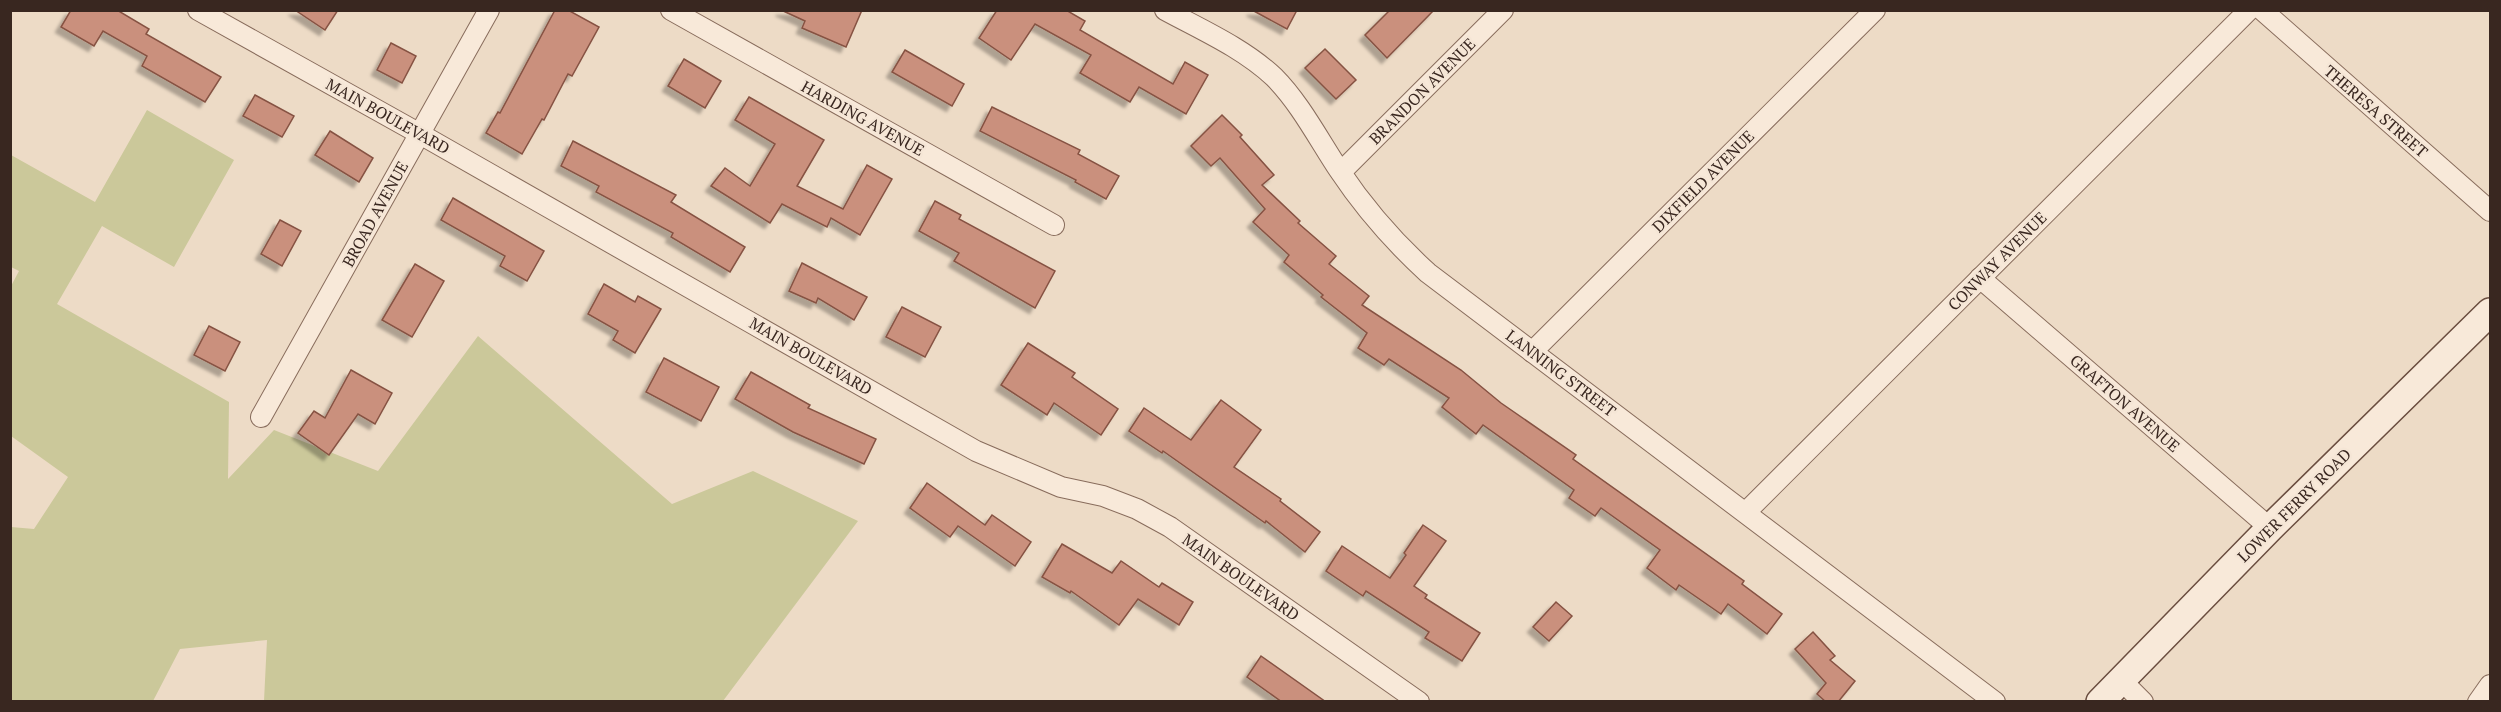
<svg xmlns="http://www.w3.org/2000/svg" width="2501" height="712" font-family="'PT Serif',serif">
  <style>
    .green { fill: #cbc89a }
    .building { fill: #ca907d; stroke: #865243; stroke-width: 1.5; filter: url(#shadow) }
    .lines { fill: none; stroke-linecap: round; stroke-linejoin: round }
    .street-casing { stroke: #886c5c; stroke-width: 22 }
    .secondary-casing { stroke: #6a4d3f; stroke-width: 30 }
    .street { stroke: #f8e9d9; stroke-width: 20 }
    .secondary { stroke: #f8e9d9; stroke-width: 27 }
    .labels { text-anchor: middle; stroke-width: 5; stroke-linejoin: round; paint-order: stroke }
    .street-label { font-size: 16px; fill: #392720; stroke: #f5e6d6 }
  </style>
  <defs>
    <filter id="shadow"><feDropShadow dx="-5.5" dy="5.5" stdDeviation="1.5" flood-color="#0004"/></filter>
  </defs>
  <rect width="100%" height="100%" fill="#eddbc6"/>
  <polygon class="green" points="147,110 234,160 174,267 102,226 57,304 229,402 228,479 274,430 378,471 478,336 672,504 753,471 858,521 723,701 264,701 267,640 180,649 153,701 11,701 11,527 34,529 68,477 11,436 10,288 19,271 11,267 11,155 95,202"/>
  <g class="building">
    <polygon points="71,10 117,10 149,29 146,34 221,77 205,102 142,66 147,56 103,31 94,46 61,27"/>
    <polygon points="295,10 338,10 325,30"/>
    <polygon points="555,10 568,10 599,27 572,76 568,74 544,120 542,119 522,154 486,133 498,112 500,113"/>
    <polygon points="781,10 862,10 846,47 802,28 805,21"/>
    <polygon points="997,10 1066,10 1085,21 1080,30 1173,84 1185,62 1208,75 1186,114 1139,87 1130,102 1080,73 1091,55 1035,24 1011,60 979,38"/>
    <polygon points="1252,10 1297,10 1287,29"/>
    <polygon points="1390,10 1434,10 1387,58 1365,35"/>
    <polygon points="391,43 416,56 402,83 377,70"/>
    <polygon points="1325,49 1356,80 1336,99 1305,68"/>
    <polygon points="905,50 964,84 952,106 892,72"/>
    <polygon points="684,59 721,81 705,108 668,86"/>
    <polygon points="255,95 294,116 282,137 243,116"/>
    <polygon points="749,97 824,140 797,186 843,209 867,165 892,179 860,235 831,218 827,227 782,204 770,223 711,186 725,168 750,186 775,144 735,120"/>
    <polygon points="992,107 1080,150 1078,154 1119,176 1106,199 1075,182 1076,180 980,131"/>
    <polygon points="1222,115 1242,135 1240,137 1274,175 1262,185 1300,221 1298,223 1336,256 1329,264 1369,296 1362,305 1461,370 1501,403 1576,455 1573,459 1744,581 1742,584 1782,614 1767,634 1728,604 1721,614 1679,585 1676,590 1647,568 1660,550 1601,508 1595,516 1569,498 1574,490 1483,425 1476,434 1442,407 1449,398 1389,359 1384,365 1358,348 1367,333 1321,297 1323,295 1284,262 1289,255 1253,222 1265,209 1220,158 1211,166 1191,146"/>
    <polygon points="330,131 373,158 359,182 315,155"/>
    <polygon points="573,141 676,195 671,202 745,247 730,272 671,237 673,233 596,192 599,186 561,166"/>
    <polygon points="453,198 544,251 527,281 500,266 505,256 441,220"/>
    <polygon points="935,201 961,215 959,219 1055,271 1035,308 954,261 959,253 919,231"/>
    <polygon points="280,220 301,231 282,266 261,254"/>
    <polygon points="802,263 867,297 854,320 818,298 816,303 789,291"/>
    <polygon points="415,264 444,281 412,337 382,320"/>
    <polygon points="604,284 635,302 638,296 661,309 635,353 613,340 618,331 588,314"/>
    <polygon points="902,307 941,327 925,357 886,337"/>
    <polygon points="209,326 240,342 225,371 194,355"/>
    <polygon points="1028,343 1075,373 1072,377 1118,409 1101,435 1054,403 1047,415 1001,385"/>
    <polygon points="664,358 719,387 701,421 646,392"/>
    <polygon points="351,370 392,393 375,424 358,414 329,455 298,433 314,411 325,418"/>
    <polygon points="751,372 810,405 808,408 876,439 864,464 793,432 735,399"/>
    <polygon points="1221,400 1261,430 1234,467 1281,499 1280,501 1320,532 1305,552 1266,521 1265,523 1163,451 1162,453 1129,431 1144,408 1191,440"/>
    <polygon points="927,483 985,525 992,515 1031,542 1015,566 958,526 950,537 910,508"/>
    <polygon points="1423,525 1446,541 1414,586 1427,595 1425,598 1480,633 1462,661 1425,638 1429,632 1366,591 1363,596 1326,571 1342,546 1390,578 1406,555 1404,553"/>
    <polygon points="1062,544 1112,573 1121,561 1159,587 1162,583 1193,602 1179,625 1138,599 1119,625 1071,591 1070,593 1042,577"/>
    <polygon points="1556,602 1572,616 1549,641 1533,627"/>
    <polygon points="1813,632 1835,656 1830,660 1855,681 1838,702 1826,702 1817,694 1826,683 1795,649"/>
    <polygon points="1261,656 1326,702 1282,702 1247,677"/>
  </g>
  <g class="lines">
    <g class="street-casing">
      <g id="street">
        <polyline points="198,10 420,134 976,451 1061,487 1103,496 1137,509 1170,527 1419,702"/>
        <polyline points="671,10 1054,225"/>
        <path d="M1165,10c37,20 78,38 109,67 26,26 45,63 65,93 26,39 55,72 89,103l567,429"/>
        <polyline points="2262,10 2490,211"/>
        <polyline points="1341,172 1503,10"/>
        <polyline points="1980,278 2270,528"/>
        <polyline points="1532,352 1875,10"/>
        <polyline points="261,417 489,10"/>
        <polyline points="1746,512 2249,10"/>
        <polyline points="2122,681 2143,702"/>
        <polyline points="2478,702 2490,685"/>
      </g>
    </g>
    <g class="secondary-casing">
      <polyline id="secondary" points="2100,702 2270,528 2490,312"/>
    </g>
    <use href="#street" class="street"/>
    <use href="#secondary" class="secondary"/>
  </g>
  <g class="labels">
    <g class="street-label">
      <text transform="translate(1422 91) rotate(-45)" y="6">BRANDON AVENUE</text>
      <text transform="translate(2376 111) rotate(41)" y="6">THERESA STREET</text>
      <text transform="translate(388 116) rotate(29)" y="6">MAIN BOULEVARD</text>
      <text transform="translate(863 118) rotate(29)" y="6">HARDING AVENUE</text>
      <text transform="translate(1703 181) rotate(-45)" y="6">DIXFIELD AVENUE</text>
      <text transform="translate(375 214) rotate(-61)" y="6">BROAD AVENUE</text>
      <text transform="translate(1997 261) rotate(-45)" y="6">CONWAY AVENUE</text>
      <text transform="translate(811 356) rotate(30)" y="6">MAIN BOULEVARD</text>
      <text transform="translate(1561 373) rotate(37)" y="6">LANNING STREET</text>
      <text transform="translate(2125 403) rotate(41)" y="6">GRAFTON AVENUE</text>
      <text transform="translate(2294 505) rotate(-45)" y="6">LOWER FERRY ROAD</text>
      <text transform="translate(1241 577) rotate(35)" y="6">MAIN BOULEVARD</text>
    </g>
  </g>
  <rect width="2501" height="712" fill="none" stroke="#392720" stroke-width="24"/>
</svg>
